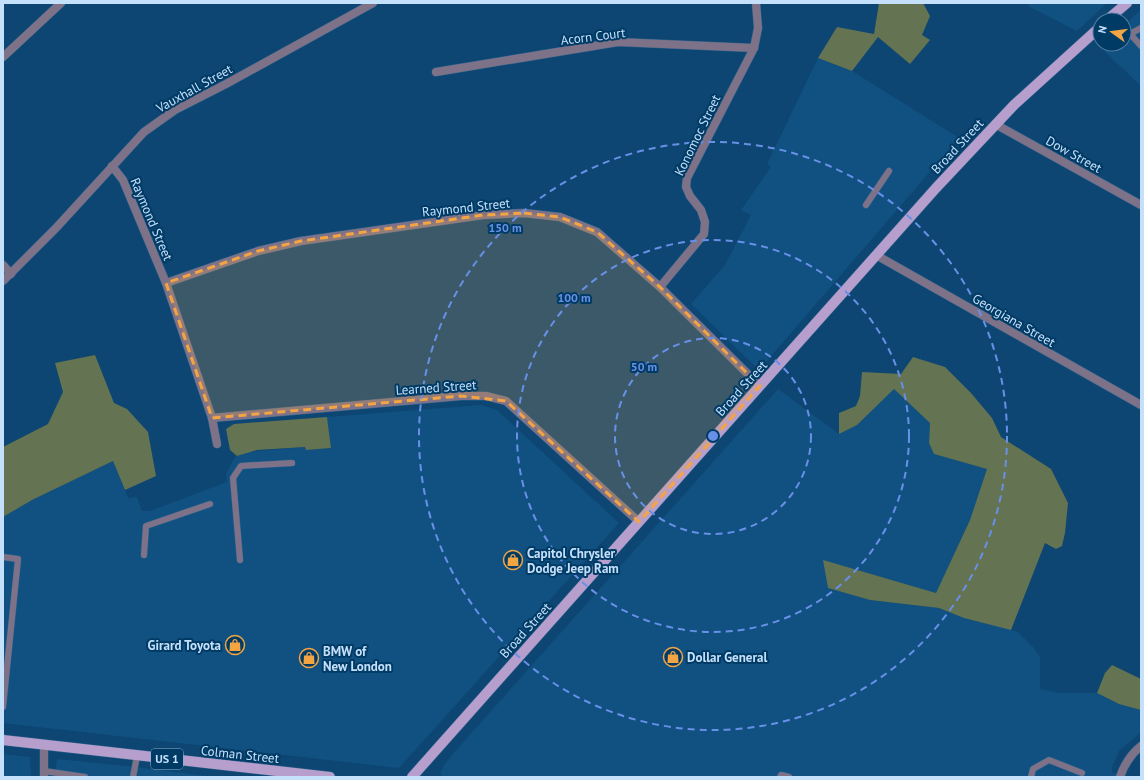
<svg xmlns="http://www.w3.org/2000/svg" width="1144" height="780" font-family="'PT Sans',sans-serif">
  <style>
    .built { fill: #115182 }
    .green { fill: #647352 }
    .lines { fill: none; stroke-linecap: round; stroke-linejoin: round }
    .service-casing { stroke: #2e628b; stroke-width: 7 }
    .minor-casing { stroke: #2e628b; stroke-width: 9 }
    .tertiary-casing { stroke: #2e628b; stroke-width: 9 }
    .primary-casing { stroke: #2e628b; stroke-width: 11 }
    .service { stroke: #7d7288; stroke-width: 6 }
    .minor { stroke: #7d7288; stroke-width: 8 }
    .tertiary { stroke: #7d7288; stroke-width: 8 }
    .primary { stroke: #b69fcc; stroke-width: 10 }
    .marked { fill: #f3a443; fill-opacity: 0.2; stroke: #f3a443; stroke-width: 3; stroke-dasharray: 8 5; stroke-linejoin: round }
    .ring { fill: none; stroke: #6990e8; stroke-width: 2; stroke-dasharray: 7 5 }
    .labels { text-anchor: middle; stroke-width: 4; stroke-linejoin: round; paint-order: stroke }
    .shield { fill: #003b66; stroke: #8aaece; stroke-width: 1 }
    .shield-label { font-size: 12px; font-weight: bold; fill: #c5e0fb }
    .street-label { font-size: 13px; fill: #c5e0fb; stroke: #003b66 }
    .poi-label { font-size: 13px; font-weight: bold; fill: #c5e0fb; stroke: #003b66; text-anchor: start }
    .centre { fill: #6990e8; stroke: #003b66; stroke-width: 2 }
    .ring-label { font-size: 12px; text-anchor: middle; font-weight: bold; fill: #6990e8; stroke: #003b66; stroke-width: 4; stroke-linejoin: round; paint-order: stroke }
  </style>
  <rect width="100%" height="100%" fill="#0d4672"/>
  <g class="built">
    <polygon points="1030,3 1107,3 1077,31 1028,6"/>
    <polygon points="1141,10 1141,86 1100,47 1103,44 1124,44 1124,25"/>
    <polygon points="818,58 852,71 959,138 759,370 691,304 725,265 751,215 741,210 771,167 767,164"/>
    <polygon points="893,388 930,423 929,443 934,454 987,469 970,520 936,593 824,561 828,588 870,600 939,608 964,618 991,624 1018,632 1033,647 1040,657 1040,689 1059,693 1097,693 1119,704 1141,710 1141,732 1119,751 1112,767 1112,772 1123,777 444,777 440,774 444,765 451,756 778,389 839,434 857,425"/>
    <polygon points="481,405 497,410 619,523 399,768 3,723 3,517 32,500 113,461 128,498 137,497 142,511 150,511 227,482 226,474 233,460 237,456 248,452 306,447 306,450 331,448 327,417"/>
    <polygon points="3,754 30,757 31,777 3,777"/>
    <polygon points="57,759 135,767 215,777 55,777"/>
  </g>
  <g class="green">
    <polygon points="879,3 923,3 930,16 922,35 930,40 910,64 878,37 852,71 818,58 837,27 874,34"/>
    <polygon points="95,355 114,403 127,409 148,432 156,476 125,490 113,461 32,500 3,517 3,447 48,424 63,392 55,363"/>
    <polygon points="913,357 945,367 971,393 992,418 1001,437 1051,469 1068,503 1065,533 1062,546 1056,549 1045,543 1011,630 964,618 939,608 870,600 828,588 823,560 936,593 970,520 987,469 934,454 929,443 930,423 894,389 857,425 839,434 839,413 856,406 860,396 862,372 901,374"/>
    <polygon points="327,417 331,448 306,450 305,447 257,450 237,456 230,450 226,429 234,424"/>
    <polygon points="1112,665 1141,679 1141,710 1119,704 1097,693 1105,673"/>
  </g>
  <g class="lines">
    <g class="service-casing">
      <g id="service">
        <polyline points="1115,13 1120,20"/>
        <polyline points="1124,27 1141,46"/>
        <polyline points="1130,34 1141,28"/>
        <polyline points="866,205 889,171"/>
        <polyline points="144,555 146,526 210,504"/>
        <polyline points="3,557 18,559 3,707"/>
        <polyline points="240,560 233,478 241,466 292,463"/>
        <polyline points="44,771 85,777"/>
        <polyline points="133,777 137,756"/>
        <polyline points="780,777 781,775 789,777"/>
        <polyline points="1031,777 1033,769 1049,760 1082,773"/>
      </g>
    </g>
    <g class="minor-casing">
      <g id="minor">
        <polyline points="3,57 61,3"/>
        <polyline points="436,72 618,42 754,48"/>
        <polyline points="995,124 1141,205"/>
        <polyline points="112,166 123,180 166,283 212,418 217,444"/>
        <polyline points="876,255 1141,405"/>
        <polyline points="3,265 11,274"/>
        <polyline points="166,283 258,251 301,241 483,215 524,213 560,217 597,232 660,287 760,386"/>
        <polyline points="660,287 704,234 705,222 701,210 690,196 686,187 687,178 754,48 758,28 756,3"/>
        <polyline points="212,418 461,396 486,396 506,401 639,522"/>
        <polyline points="44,777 44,745"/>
        <path d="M1120,777c4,-12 11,-23 21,-31"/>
      </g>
    </g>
    <g class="tertiary-casing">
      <polyline id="tertiary" points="3,281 56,228 144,132 175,110 226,84 373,3"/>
    </g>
    <g class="primary-casing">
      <g id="primary">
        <polyline points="1107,20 1127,3"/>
        <polyline points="3,740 330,777"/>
        <polyline points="412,777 936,188 1014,105 1100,27"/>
      </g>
    </g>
    <use href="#service" class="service"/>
    <use href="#minor" class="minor"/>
    <use href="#tertiary" class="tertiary"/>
    <use href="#primary" class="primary"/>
  </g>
  <path class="marked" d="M524,213l36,4 37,15 63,55 100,99 -121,136 -133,-121 -45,-5 -249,22 -46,-135 92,-32 43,-10 182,-26z"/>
  <g class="ring">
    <circle cx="713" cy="436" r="98"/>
    <circle cx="713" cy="436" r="196"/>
    <circle cx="713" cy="436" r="294"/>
  </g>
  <defs>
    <g id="shop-ring" transform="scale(1)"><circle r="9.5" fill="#003b66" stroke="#f3a443" stroke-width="1.5"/><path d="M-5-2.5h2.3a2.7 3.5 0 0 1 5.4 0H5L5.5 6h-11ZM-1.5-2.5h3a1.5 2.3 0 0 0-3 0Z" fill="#f3a443"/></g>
  </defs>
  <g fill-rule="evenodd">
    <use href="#shop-ring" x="513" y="560"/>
    <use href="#shop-ring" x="235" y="645"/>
    <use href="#shop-ring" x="673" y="657"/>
    <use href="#shop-ring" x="309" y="658"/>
  </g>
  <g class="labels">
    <rect class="shield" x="151" y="749" width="32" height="20" rx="3"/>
    <g class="shield-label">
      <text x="167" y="763">US 1</text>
    </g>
    <g class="street-label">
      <text transform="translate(593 36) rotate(-7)" y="5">Acorn Court</text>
      <text transform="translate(194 88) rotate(-29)" y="5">Vauxhall Street</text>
      <text transform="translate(697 135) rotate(-64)" y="5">Konomoc Street</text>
      <text transform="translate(957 146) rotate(-47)" y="5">Broad Street</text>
      <text transform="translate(1074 154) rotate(29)" y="5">Dow Street</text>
      <text transform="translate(466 207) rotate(-6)" y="5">Raymond Street</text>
      <text transform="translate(152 219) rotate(67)" y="5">Raymond Street</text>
      <text transform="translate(1014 320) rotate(30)" y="5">Georgiana Street</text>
      <text transform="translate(436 387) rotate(-4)" y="5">Learned Street</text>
      <text transform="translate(741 388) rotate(-48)" y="5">Broad Street</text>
      <text transform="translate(525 630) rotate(-48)" y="5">Broad Street</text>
      <text transform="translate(240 754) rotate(6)" y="5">Colman Street</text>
    </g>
    <g class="poi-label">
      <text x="527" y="558">Capitol Chrysler<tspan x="527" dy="15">Dodge Jeep Ram</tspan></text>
      <text x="221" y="650" text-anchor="end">Girard Toyota</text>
      <text x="323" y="656">BMW of<tspan x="323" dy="15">New London</tspan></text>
      <text x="687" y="662">Dollar General</text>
    </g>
  </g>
  <circle cx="713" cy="436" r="6" class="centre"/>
  <g class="ring-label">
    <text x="505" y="232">150 m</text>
    <text x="574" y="302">100 m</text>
    <text x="644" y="371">50 m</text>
  </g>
  <rect width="1144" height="780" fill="none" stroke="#c5e0fb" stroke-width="8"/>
  <g transform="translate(1112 32) rotate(284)"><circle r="19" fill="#003b66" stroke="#4f7da2"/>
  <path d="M0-3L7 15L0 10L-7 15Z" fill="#f3a443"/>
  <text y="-6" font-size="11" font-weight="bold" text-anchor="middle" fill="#c5e0fb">N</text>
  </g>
</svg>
